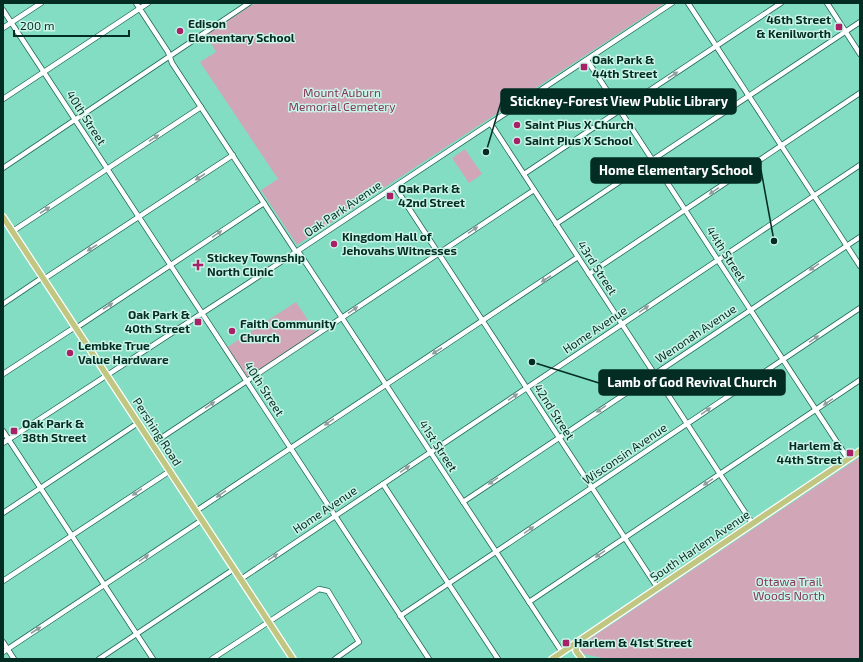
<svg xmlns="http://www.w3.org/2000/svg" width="863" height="662" font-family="'Exo 2',sans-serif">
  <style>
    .green { fill: #d1a7b7 }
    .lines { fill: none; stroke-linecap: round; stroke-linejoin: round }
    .minor-casing { stroke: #216957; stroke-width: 6 }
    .major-casing { stroke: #fff; stroke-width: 8 }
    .minor { stroke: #fff; stroke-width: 4.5 }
    .major { stroke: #c1c681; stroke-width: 5.5 }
    .oneway { fill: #8ea09c }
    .poi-dot { fill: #a72068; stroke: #caf4e6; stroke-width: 1.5 }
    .labels { text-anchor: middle; stroke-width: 3; stroke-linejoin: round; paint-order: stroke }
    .poi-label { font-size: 12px; font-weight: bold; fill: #032c22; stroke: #caf4e6; text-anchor: start }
    .park-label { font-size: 12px; fill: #85395c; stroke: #caf4e6 }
    .street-label { font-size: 12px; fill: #032c22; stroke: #caf4e6 }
    .leader { fill: none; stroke: #032c22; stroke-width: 1.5 }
    .callout-dot { fill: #032c22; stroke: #caf4e6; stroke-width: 1.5 }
    .callout { fill: #032c22; stroke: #032c22; stroke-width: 1.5 }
    .callout-label { font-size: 13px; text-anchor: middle; font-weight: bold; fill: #fff }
  </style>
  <rect width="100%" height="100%" fill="#83ddc3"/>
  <g class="green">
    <polygon points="255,3 665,3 297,245 261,190 278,179 200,62 216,52 206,35"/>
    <polygon points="465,149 482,174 469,183 452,158"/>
    <polygon points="296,302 317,334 247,379 226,348"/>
    <polygon points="860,457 860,659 608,659 583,654 579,651 581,645"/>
  </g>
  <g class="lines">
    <g class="minor-casing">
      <g id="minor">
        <polyline points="136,3 168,52 172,63 296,252"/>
        <polyline points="688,3 860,266"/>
        <polyline points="827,3 860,54"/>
        <polyline points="3,10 429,659"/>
        <polyline points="3,28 41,3"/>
        <polyline points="587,60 848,459"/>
        <polyline points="3,99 148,3"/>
        <polyline points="491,124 752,523"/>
        <polyline points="3,168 249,3"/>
        <polyline points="524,174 781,3"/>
        <polyline points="395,187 657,587"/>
        <polyline points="556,224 860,22"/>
        <polyline points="13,231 201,107"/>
        <polyline points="298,251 562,652"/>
        <polyline points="589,274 860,93"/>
        <polyline points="44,279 233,155"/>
        <polyline points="3,304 43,277"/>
        <polyline points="76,328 264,203"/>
        <polyline points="3,374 75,327"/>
        <polyline points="3,431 153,659"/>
        <polyline points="3,443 296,252 672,3"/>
        <polyline points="152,444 534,190"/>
        <polyline points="383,484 498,659"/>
        <polyline points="463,502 860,237"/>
        <polyline points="196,511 578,257"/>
        <polyline points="3,513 138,423"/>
        <polyline points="241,579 860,165"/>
        <polyline points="3,581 170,471"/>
        <polyline points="529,602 860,380"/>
        <polyline points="400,616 860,308"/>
        <polyline points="3,642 14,659"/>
        <polyline points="3,652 202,520"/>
        <polyline points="99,659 234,569"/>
        <polyline points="212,659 319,589 328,591 359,642 335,659"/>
      </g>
    </g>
    <g class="major-casing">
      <g id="major">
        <polyline points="3,217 293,659"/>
        <polyline points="577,642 576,651 582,659"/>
        <polyline points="552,659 860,451"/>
      </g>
    </g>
    <use href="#minor" class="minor"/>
    <use href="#major" class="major"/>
  </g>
  <defs><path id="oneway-solid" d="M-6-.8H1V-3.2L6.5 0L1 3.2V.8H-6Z"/></defs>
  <g class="oneway">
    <use href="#oneway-solid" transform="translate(673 75) rotate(-33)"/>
    <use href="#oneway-solid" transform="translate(154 138) rotate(-33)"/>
    <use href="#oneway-solid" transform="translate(200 177) rotate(147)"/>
    <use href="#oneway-solid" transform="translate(714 191) rotate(146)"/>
    <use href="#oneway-solid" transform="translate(45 210) rotate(-33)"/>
    <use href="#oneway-solid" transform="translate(473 230) rotate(-34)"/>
    <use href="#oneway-solid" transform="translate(217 234) rotate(-34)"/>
    <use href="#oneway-solid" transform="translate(92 248) rotate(147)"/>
    <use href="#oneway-solid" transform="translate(814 267) rotate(146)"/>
    <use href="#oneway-solid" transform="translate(546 279) rotate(147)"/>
    <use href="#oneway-solid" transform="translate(108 306) rotate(-33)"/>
    <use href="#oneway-solid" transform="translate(644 309) rotate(-34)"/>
    <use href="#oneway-solid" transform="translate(353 310) rotate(-34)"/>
    <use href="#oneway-solid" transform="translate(814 339) rotate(-34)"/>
    <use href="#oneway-solid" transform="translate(437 351) rotate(147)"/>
    <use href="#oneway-solid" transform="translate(513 397) rotate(-34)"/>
    <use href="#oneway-solid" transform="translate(828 402) rotate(146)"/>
    <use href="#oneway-solid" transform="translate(210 405) rotate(-34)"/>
    <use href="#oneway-solid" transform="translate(601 409) rotate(146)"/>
    <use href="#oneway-solid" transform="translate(706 411) rotate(-34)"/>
    <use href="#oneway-solid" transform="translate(329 422) rotate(146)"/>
    <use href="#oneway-solid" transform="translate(405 469) rotate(-34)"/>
    <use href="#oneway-solid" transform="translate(493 481) rotate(146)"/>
    <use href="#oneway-solid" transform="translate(708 482) rotate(146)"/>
    <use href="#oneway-solid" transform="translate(137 492) rotate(146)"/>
    <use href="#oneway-solid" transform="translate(221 494) rotate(146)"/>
    <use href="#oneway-solid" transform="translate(529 530) rotate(-34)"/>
    <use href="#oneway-solid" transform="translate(600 554) rotate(146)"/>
    <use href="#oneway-solid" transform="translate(273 557) rotate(-34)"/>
    <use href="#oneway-solid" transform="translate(144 558) rotate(-34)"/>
    <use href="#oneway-solid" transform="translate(36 630) rotate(-33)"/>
  </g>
  <g class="poi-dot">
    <rect x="835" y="23" width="8" height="8" rx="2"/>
    <circle cx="180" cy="31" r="4"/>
    <rect x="580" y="63" width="8" height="8" rx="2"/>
    <circle cx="517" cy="125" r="4"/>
    <circle cx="517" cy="141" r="4"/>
    <rect x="386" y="192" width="8" height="8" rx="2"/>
    <circle cx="334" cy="244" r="4"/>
    <path d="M196 259h4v4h4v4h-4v4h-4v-4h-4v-4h4z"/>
    <rect x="194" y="318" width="8" height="8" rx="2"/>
    <circle cx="232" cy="331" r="4"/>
    <circle cx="70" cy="353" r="4"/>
    <rect x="10" y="427" width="8" height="8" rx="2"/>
    <rect x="846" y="449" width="8" height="8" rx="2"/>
    <rect x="562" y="639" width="8" height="8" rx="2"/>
  </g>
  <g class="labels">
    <g class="poi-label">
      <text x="831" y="24" text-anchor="end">46th Street<tspan x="831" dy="14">&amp; Kenilworth</tspan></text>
      <text x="188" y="28">Edison<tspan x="188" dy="14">Elementary School</tspan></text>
      <text x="592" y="64">Oak Park &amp;<tspan x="592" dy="14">44th Street</tspan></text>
      <text x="525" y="129">Saint Pius X Church</text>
      <text x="525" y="145">Saint Pius X School</text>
      <text x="398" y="193">Oak Park &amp;<tspan x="398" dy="14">42nd Street</tspan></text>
      <text x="342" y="241">Kingdom Hall of<tspan x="342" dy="14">Jehovahs Witnesses</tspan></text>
      <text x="207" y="262">Stickey Township<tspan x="207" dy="14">North Clinic</tspan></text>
      <text x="190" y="319" text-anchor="end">Oak Park &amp;<tspan x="190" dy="14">40th Street</tspan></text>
      <text x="240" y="328">Faith Community<tspan x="240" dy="14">Church</tspan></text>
      <text x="78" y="350">Lembke True<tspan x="78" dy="14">Value Hardware</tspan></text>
      <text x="22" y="428">Oak Park &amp;<tspan x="22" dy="14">38th Street</tspan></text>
      <text x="842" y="450" text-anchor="end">Harlem &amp;<tspan x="842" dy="14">44th Street</tspan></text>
      <text x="574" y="647">Harlem &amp; 41st Street</text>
    </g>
    <g class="park-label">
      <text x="342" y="97">Mount Auburn<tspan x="342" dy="14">Memorial Cemetery</tspan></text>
      <text x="789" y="586">Ottawa Trail<tspan x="789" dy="14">Woods North</tspan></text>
    </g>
    <g class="street-label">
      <text transform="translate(86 118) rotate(57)" y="4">40th Street</text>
      <text transform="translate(343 209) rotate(-34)" y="4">Oak Park Avenue</text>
      <text transform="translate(726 254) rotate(57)" y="4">44th Street</text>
      <text transform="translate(597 268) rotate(57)" y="4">43rd Street</text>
      <text transform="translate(595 330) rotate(-34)" y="4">Home Avenue</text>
      <text transform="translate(696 334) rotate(-34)" y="4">Wenonah Avenue</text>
      <text transform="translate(264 389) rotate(57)" y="4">40th Street</text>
      <text transform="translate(554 412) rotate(57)" y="4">42nd Street</text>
      <text transform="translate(157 432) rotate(57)" y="4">Pershing Road</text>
      <text transform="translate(438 446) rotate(57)" y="4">41st Street</text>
      <text transform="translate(625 454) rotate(-34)" y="4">Wisconsin Avenue</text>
      <text transform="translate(325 510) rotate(-34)" y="4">Home Avenue</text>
      <text transform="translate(700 546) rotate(-34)" y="4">South Harlem Avenue</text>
    </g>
  </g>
  <path class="leader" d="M486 152L501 102M774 241L761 170M532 362L599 383"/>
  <g class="callout-dot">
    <circle cx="486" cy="152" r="4"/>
    <circle cx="774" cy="241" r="4"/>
    <circle cx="532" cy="362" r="4"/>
  </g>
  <g class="callout">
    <rect x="501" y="89" width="235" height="25" rx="4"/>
    <rect x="591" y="158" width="170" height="25" rx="4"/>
    <rect x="599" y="370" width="186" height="25" rx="4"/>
  </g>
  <g class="callout-label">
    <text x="619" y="106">Stickney-Forest View Public Library</text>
    <text x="676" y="175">Home Elementary School</text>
    <text x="692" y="387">Lamb of God Revival Church</text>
  </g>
  <rect width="863" height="662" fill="none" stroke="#032c22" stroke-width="8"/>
  <path d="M14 30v6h115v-6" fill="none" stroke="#032c22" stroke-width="2"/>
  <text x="20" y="30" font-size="12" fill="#032c22" stroke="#caf4e6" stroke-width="3" paint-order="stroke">200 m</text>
</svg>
